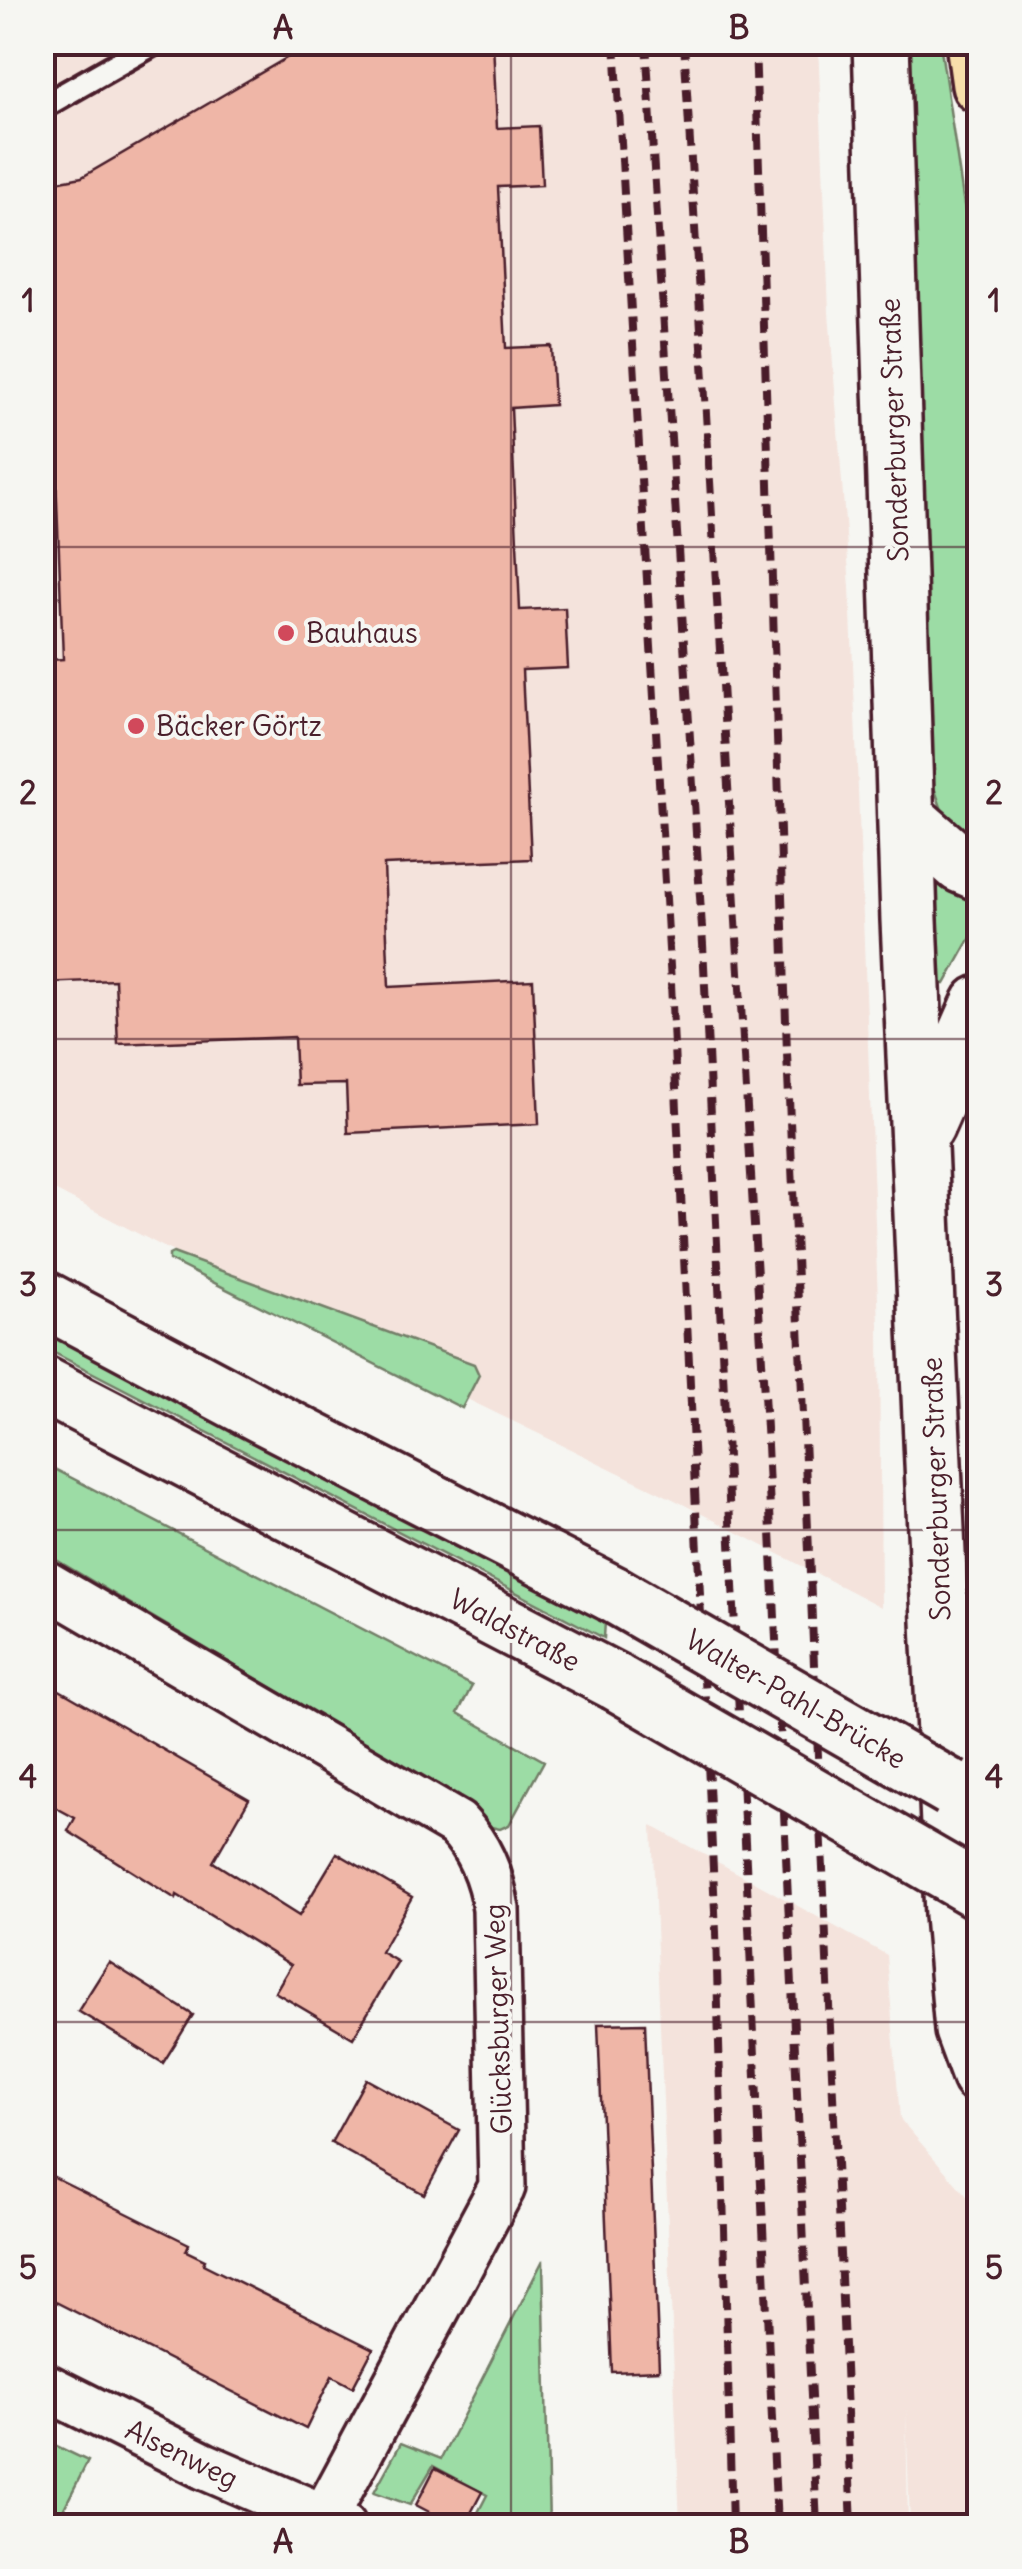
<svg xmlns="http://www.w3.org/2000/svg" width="1022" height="2569" font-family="Delius,sans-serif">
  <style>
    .built { fill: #f4e3dc }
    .green { fill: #9cdca5; stroke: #737e68; stroke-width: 2.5 }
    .building { fill: #efb6a7; stroke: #4a1f2b; stroke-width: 2.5 }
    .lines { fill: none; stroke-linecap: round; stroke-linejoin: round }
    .service-casing { stroke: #4a1f2b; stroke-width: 30 }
    .minor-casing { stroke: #4a1f2b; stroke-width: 52 }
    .tertiary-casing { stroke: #4a1f2b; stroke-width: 62 }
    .secondary-casing { stroke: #4a1f2b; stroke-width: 62 }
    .primary-casing { stroke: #4a1f2b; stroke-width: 62 }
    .service { stroke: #f6f6f2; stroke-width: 22 }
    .minor { stroke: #f6f6f2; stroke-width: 45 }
    .tertiary { stroke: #f6f6f2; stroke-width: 55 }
    .secondary { stroke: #f6f6f2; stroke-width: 55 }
    .primary { stroke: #f8deab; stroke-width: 55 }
    .rail { stroke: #4a1f2b; stroke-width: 8; stroke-dasharray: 15 8; stroke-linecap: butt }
    .secondary-bridge-casing { stroke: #4a1f2b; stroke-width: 62; stroke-linecap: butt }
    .secondary-bridge { stroke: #f6f6f2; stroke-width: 55 }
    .grid { fill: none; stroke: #4a1f2b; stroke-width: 2.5; stroke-opacity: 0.55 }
    .poi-dot { fill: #d1495b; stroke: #f6f6f2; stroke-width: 4 }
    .labels { text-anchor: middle; stroke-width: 8; stroke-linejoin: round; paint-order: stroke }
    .street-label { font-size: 28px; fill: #4a1f2b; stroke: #f6f6f2 }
    .poi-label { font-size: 28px; fill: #4a1f2b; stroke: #f6f6f2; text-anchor: start }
    .neatline { fill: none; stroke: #4a1f2b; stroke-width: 4 }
    .grid-label { font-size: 32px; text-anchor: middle; font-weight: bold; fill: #4a1f2b }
  </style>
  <rect width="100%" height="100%" fill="#f6f6f2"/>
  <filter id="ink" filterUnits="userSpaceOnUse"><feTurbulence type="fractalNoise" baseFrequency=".01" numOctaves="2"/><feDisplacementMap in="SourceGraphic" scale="20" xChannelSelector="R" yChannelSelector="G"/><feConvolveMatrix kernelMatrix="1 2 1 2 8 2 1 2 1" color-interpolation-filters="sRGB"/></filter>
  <g filter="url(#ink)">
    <g class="built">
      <polygon points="42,43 818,43 829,312 850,587 879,1325 881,1607 675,1500 467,1399 479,1376 181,1256 43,1184"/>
      <polygon points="652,1826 887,1955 900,2119 979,2210 979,2526 910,2526 906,2409 908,2526 680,2526"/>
    </g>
    <g class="green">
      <polygon points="902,43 940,43 979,306 979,846 973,846 943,813 928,770"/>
      <polygon points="934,881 979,896 979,923 945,984 937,982"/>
      <polygon points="173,1253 474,1364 479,1375 462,1408 169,1260 169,1255"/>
      <polygon points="42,1330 605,1621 604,1638 43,1347"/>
      <polygon points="43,1463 472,1686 458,1713 544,1761 509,1825 500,1829 491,1827 460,1799 43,1552"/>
      <polygon points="543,2260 549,2526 471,2526 487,2495 433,2466 410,2505 374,2492 401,2443 441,2459"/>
      <polygon points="42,2439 88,2461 55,2526 43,2526"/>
    </g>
    <g class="building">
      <polygon points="314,42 493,42 497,128 539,126 542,185 498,187 506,348 551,346 554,405 511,408 520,610 565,608 568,668 522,670 531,859 384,865 389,987 533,980 539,1124 348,1133 346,1084 296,1085 294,1037 118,1044 115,980 42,983 42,762 53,761 50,660 63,659 45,184 82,177"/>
      <polygon points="42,1680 249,1799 213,1862 299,1916 337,1853 412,1897 381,1952 398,1962 353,2038 275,1992 291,1965 177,1895 176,1899 68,1831 75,1818 42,1800"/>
      <polygon points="109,1962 193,2015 163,2063 78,2011"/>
      <polygon points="645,2023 659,2370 612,2372 598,2024"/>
      <polygon points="366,2079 459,2130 424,2194 331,2143"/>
      <polygon points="42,2171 189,2244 186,2251 205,2260 203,2264 373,2349 353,2387 332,2376 306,2429 42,2295"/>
      <polygon points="435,2468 482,2492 464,2526 456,2526 416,2505"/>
    </g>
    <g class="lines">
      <g class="service-casing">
        <polyline id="service" points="42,107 156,42"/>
      </g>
      <g class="minor-casing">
        <g id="minor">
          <path d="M42,1582l415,242c23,24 34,52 39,85l6,278 -182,339"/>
          <polyline points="42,2385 204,2466 343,2526"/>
        </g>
      </g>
      <g class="tertiary-casing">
        <g id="tertiary">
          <polyline points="881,42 909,920 953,1915 963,2030 980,2076"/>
          <polyline points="906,817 961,865 980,873"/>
          <polyline points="926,1126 980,1004"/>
        </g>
      </g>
      <g class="secondary-casing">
        <g id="secondary">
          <polyline points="42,1298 260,1414 613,1594"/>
          <polyline points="42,1384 616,1682"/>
        </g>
      </g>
      <g class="primary-casing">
        <polyline id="primary" points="974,42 980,85"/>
      </g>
      <use href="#service" class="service"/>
      <use href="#minor" class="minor"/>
      <use href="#tertiary" class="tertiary"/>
      <use href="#secondary" class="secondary"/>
      <use href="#primary" class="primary"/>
      <g class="rail">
        <polyline points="615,42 671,983 716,1932 732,2526"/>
        <polyline points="646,42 703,944 777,2526"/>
        <polyline points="684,42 767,1445 817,2526"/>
        <polyline points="755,42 787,1053 852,2526"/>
      </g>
      <g class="secondary-bridge-casing">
        <g id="secondary-bridge">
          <polyline points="613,1594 951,1788"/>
          <polyline points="616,1682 980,1892"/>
        </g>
      </g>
      <use href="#secondary-bridge" class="secondary-bridge"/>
    </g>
  </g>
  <path class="grid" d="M511,42v2484M42,547h938M42,1039h938M42,1530h938M42,2022h938"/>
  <g class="poi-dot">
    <circle cx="286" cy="633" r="10"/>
    <circle cx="136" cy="726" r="10"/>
  </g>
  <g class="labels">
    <g class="street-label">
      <text transform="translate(894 430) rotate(-92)" y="10">Sonderburger Straße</text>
      <text transform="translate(936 1489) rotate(-92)" y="10">Sonderburger Straße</text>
      <text transform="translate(515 1630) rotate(28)" y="10">Waldstraße</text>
      <text transform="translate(796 1699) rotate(30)" y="10">Walter-Pahl-Brücke</text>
      <text transform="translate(498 2019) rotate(-92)" y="10">Glücksburger Weg</text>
      <text transform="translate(182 2454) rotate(26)" y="10">Alsenweg</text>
    </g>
    <g class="poi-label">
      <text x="306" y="643">Bauhaus</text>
      <text x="156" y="736">Bäcker Görtz</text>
    </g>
  </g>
  <rect width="1022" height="2569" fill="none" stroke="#f6f6f2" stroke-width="110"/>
  <rect x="55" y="55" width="912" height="2459" class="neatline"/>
  <g class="grid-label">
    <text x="283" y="39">A</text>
    <text x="739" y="39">B</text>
    <text x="28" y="312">1</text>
    <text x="994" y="312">1</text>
    <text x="28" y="804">2</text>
    <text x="994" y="804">2</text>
    <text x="28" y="1296">3</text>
    <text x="994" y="1296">3</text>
    <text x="28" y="1788">4</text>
    <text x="994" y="1788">4</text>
    <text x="28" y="2279">5</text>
    <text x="994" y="2279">5</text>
    <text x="283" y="2553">A</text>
    <text x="739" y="2553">B</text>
  </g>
</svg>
